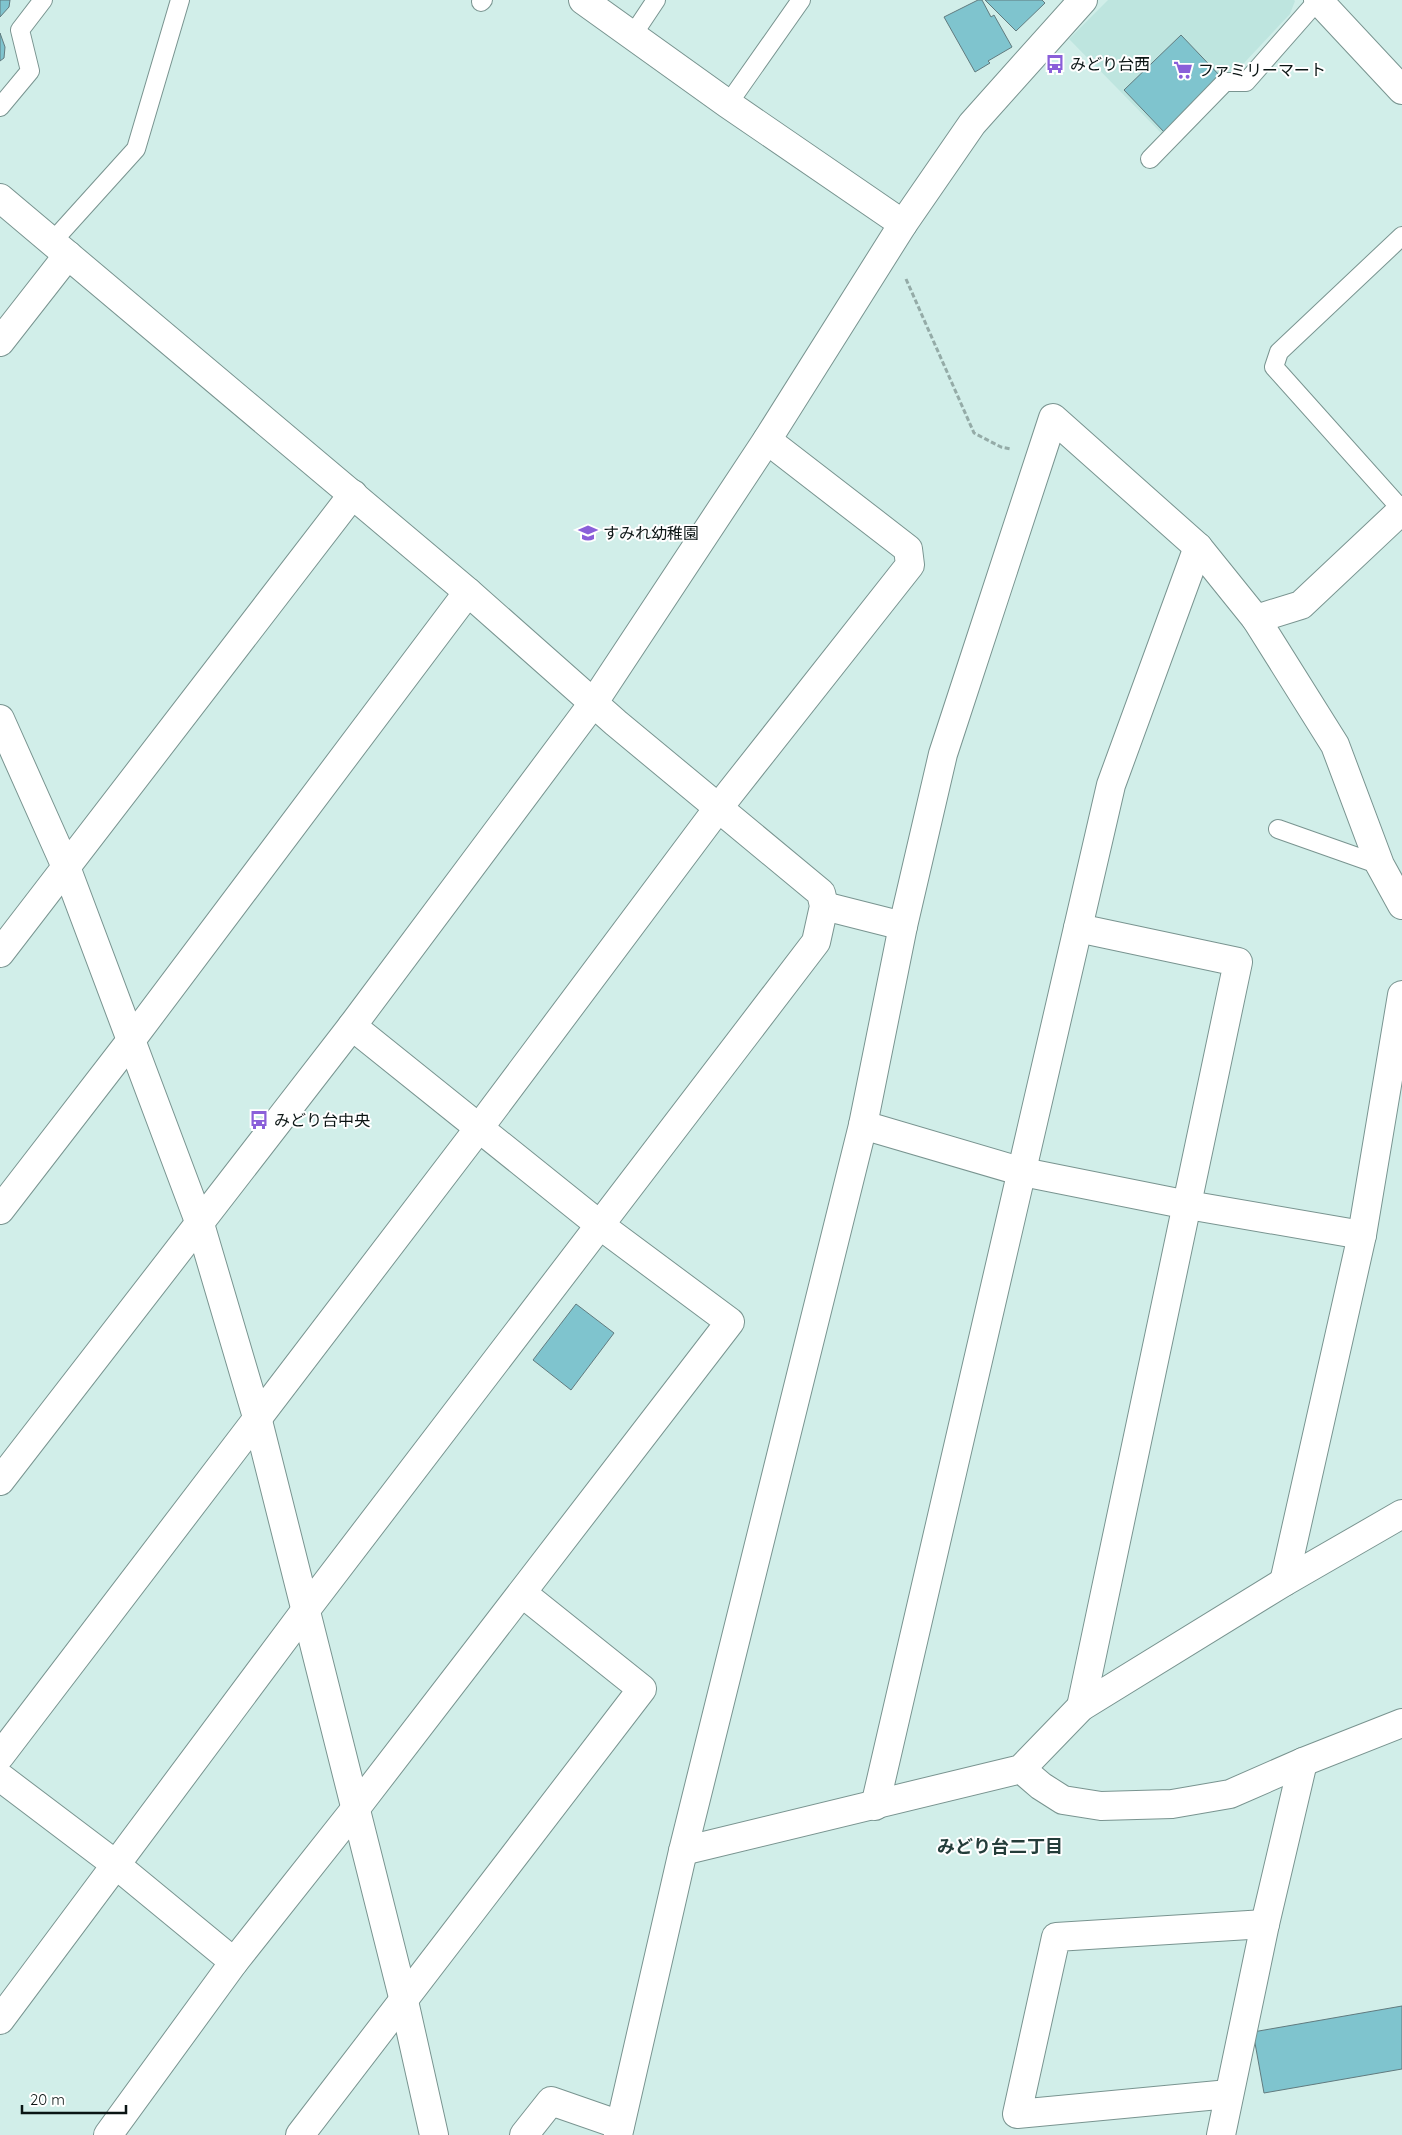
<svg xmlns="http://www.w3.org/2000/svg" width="1402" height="2135" font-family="Quicksand,'Noto Sans JP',sans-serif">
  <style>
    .built { fill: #bee5df }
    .building { fill: #7fc4ce; stroke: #617b7f }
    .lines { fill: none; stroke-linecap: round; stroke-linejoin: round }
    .lane-casing { stroke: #799490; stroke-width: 20 }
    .street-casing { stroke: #799490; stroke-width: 30 }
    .secondary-casing { stroke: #799490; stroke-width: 30 }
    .path { stroke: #94aba7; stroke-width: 3; stroke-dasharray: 5 2.5; stroke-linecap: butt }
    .lane { stroke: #fff; stroke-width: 18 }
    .street { stroke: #fff; stroke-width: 28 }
    .secondary { stroke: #fff; stroke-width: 28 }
    .labels { text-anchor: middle; stroke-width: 4; stroke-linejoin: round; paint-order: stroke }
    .poi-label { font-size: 16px; fill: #0b1514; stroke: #fff; text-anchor: start }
    .neighbourhood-label { font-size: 18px; font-weight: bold; fill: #243d3a; stroke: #fff }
  </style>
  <rect width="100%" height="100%" fill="#d1eee9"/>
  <polygon class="built" points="1108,0 1294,0 1295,1 1290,14 1229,79 1165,137 1069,39"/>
  <g class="building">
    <polygon points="0,0 10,0 9,7 0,17"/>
    <polygon points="978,0 982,0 991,17 994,15 1012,47 988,61 990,63 975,72 944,17"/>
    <polygon points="985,0 1042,0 1045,3 1016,31"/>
    <polygon points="0,33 5,47 4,58 0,61"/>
    <polygon points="1181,35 1222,78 1165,133 1124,90"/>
    <polygon points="576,1304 614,1333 571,1390 533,1360"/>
    <polygon points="1402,2006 1402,2069 1264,2093 1253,2032"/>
  </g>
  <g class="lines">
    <g class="lane-casing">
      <g id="lane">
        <polyline points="481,2 483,0"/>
        <polyline points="632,36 656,0"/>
        <polyline points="728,104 801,0"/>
        <polyline points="0,107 30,71 20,30 43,0"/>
        <polyline points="1150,159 1225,82 1246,82 1318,0"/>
        <polyline points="52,242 136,149 180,0"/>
        <polyline points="1402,510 1274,367 1279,352 1402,236"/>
        <polyline points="1278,829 1380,865"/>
      </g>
    </g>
    <g class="street-casing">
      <g id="street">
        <polyline points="583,0 728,104 903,224"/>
        <polyline points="0,198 468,592 616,723 821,893 824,906 816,942 305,1611 0,2020"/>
        <polyline points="0,342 68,255"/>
        <polyline points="1256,619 1301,605 1402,510"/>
        <polyline points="824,906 903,926"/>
        <polyline points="1078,928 1238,962 1081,1707"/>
        <polyline points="0,953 353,494"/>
        <polyline points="863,1125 1023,1172 1188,1205 1362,1235"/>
        <polyline points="0,1210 132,1039 468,592"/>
        <polyline points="200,1224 257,1417 404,2001 434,2135"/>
        <polyline points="1284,1582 1362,1235 1402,995"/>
        <polyline points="0,1756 479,1128 719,807 910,565 908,549 767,440"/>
        <polyline points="1021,1769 1041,1786 1063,1800 1101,1806 1172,1804 1230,1794 1303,1762 1402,1723"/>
        <polyline points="0,1777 115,1864 234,1962"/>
        <polyline points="875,1806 1111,785 1198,547"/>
        <polyline points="683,1851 1021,1769 1081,1707 1284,1582 1402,1514"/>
        <polyline points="1229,2094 1017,2114 1056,1937 1265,1924"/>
        <polyline points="108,2135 234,1962 356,1808 730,1322 601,1226 352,1026"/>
        <polyline points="300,2135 642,1689 522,1593"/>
        <polyline points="524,2135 551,2101 620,2125"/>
        <polyline points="618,2135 683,1851 863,1125 903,926 943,754 1053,418 1198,547 1256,619 1335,745 1380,865 1402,905"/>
        <polyline points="1221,2135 1265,1924 1303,1762"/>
      </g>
    </g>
    <g class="secondary-casing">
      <g id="secondary">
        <polyline points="1318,0 1402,90"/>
        <polyline points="0,719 66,867 200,1224"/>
        <polyline points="0,1481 352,1026 594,702 767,440 903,224 972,124 1083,0"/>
      </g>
    </g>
    <polyline class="path" points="906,279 974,433 1001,447 1011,449"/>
    <use href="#lane" class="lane"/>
    <use href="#street" class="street"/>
    <use href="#secondary" class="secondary"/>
  </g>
  <defs>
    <g id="bus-bare" transform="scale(1.5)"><path d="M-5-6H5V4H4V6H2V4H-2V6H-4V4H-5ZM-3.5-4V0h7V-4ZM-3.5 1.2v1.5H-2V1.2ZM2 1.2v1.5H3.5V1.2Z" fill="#8a5fd9" stroke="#fff" stroke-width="2.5" paint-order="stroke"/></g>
    <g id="supermarket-bare" transform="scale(1.5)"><path d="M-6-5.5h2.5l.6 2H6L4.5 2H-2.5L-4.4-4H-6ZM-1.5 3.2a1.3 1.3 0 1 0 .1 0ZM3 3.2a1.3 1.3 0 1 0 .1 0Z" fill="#8a5fd9" stroke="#fff" stroke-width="2.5" paint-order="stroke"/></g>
    <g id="school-bare" transform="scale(1.5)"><path d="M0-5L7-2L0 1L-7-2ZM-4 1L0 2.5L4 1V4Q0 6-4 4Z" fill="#8a5fd9" stroke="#fff" stroke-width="2.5" paint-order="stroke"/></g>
  </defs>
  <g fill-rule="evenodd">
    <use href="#bus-bare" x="1055" y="64"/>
    <use href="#supermarket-bare" x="1183" y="70"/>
    <use href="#school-bare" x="588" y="533"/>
    <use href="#bus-bare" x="259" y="1120"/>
  </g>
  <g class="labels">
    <g class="poi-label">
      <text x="1070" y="70">みどり台西</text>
      <text x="1198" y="76">ファミリーマート</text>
      <text x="603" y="539">すみれ幼稚園</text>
      <text x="274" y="1126">みどり台中央</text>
    </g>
    <g class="neighbourhood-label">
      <text x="1000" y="1853">みどり台二丁目</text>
    </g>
  </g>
  <path d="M22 2105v8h104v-8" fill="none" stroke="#0b1514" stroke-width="2.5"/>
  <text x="30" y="2105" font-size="15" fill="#0b1514" stroke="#ffffff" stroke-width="4" paint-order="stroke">20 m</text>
</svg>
